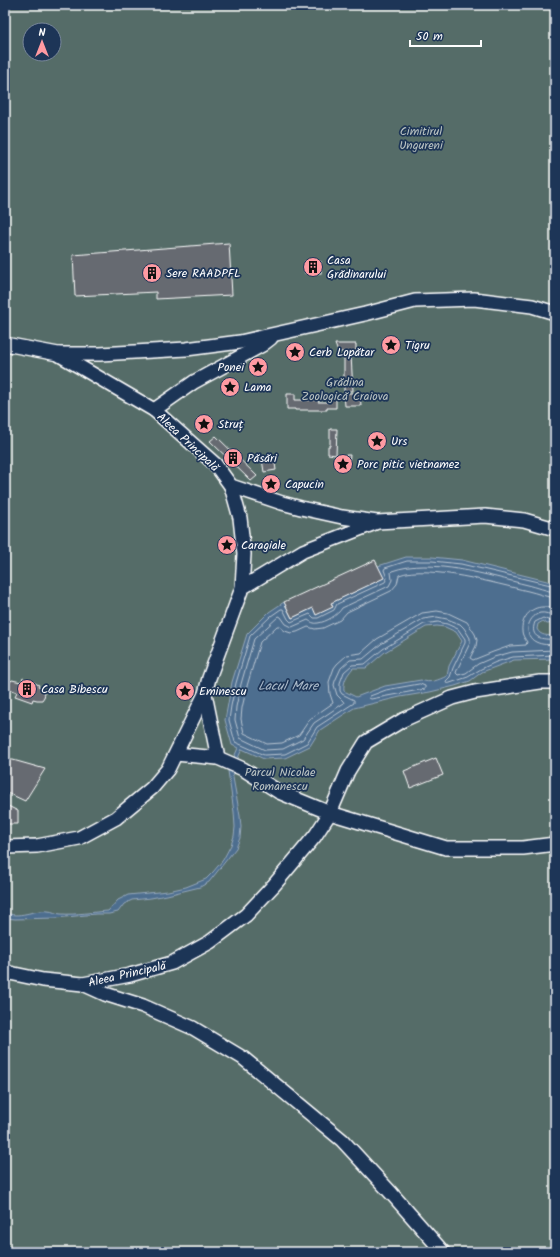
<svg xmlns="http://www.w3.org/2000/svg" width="560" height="1257" font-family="Kalam,sans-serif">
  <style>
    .green { fill: #556c68; stroke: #aab6b4; fill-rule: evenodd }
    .water { fill: #4e6e8f; stroke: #95a8bc; fill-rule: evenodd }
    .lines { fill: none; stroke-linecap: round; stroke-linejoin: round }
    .shore { stroke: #b8c5d2; stroke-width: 1 }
    .building { fill: #666a71; stroke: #fff }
    .minor-casing { stroke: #fff; stroke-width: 16 }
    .minor { stroke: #1d3557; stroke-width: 13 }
    .labels { text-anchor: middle; stroke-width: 3.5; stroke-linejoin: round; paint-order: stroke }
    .park-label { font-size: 12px; fill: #bbc4c3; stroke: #1d3557 }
    .poi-label { font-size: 12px; fill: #fff; stroke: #1d3557; text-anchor: start }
    .street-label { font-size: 12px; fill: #fff; stroke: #1d3557 }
    .water-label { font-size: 13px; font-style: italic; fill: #afbecd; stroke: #1d3557 }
  </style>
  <rect width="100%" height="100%" fill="#2c405c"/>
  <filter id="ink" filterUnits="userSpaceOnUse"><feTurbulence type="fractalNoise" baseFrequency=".025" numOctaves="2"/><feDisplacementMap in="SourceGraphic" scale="8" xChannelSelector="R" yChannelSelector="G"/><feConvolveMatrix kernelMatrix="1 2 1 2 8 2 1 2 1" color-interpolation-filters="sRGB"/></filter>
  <g filter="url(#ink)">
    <path class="green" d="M5,5h550v1247h-550zM30,30h24v24h-24z"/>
    <path class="water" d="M406,557h26l30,3 93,23v40l-8,1 -4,-3 -5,3 -1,5c3,7 11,7 18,6v24l-41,1 -32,12 -12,9 -15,5 -25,6 -30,5 -46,11 -34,22 -10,16 -25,12 -21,1 -22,-10 -10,23 8,44 1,11 -1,11 -4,10 -27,34 -9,5 -33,8 -16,3 -19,2 -8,4 -6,8 -9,2h-13l-40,4 -41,1 -10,-1v-6c13,8 29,-3 43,-1 5,0 8,3 13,3 16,1 31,-2 47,-3l10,-11 10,-5 40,-4 18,-4 20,-8 7,-7 10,-12 8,-15 3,-9 1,-9 -1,-15 -6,-41 10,-23 -6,-3 -7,-25 7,-38 15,-48 22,-22 15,-10 8,16 21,-10 18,-5 52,-25 -5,-12zM437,626l8,1 11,5 6,9 -13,25 -2,10c-9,4 -17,8 -26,4l-36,6 -29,11 -12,-6c-1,-10 3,-16 9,-23h13l19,-16 41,-25z"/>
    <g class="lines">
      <g class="shore">
        <polyline points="555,586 461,564 432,561 407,561 385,568 384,570 387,578 385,582 337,604 334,610 318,618 314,618 310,614 291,622 288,619 283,609 281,609 271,616 250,636 236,683 231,706 229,720 235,742 264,755 285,754 307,743 317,727 354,703 354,700 342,694 340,691 340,683 344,672 352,665 365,664 383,649 424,624 438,622 447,624 458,629 465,639 465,643 453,668 450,677 446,681 447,684 468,677 481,669 496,662 513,657 555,655"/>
        <path d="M555,592c-9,-1 -18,-5 -27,-7 -38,-9 -98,-28 -136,-14l-1,1 1,8 -3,6 -47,22c-4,7 -16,14 -24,15 -4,1 -7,-1 -10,-3l-16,7 -6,-3 -5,-7 -2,-1 -25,23 -13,45 -5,23 -1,13 5,18 25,12 18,-1 20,-10 11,-16 30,-20 -1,-2 -6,-6 -3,-10 1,-4 6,-13 9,-8 13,-1 18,-15 42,-25 14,-2 10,2 13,5 4,4 6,10v5l-13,27 -1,3 2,2 8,-2 12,-9 16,-7 18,-5 43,-2"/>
        <path d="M555,598c-9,-1 -18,-5 -27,-7 -31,-7 -100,-27 -129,-16l-2,9 -6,7 -44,21 -7,8 -17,8 -8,1 -7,-2 -11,5 -6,1 -6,-2 -6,-5h-2l-17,16 -13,44 -5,22 -1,11 3,14 23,11 15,-1 17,-8 11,-16 23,-16 -3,-9 -1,-12 5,-14 3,-4 10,-9 14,-2 16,-14 45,-26 15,-2 11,2 19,9 8,12 2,6 -1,6 -6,12 3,2 20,-8 17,-6 16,-1 1,-3c-2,-3 -5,-7 -5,-11 -1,-12 8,-24 21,-24 4,-1 8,2 12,2"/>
        <path d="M555,615c-5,0 -10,-3 -15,-2 -13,4 -17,23 -4,29 6,3 13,3 19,2"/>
        <path d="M555,620h-7l-5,-2 -8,4c-6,16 7,18 20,17"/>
        <polygon points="420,684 425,686 425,689 371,699 369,698 370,696 386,690"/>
      </g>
    </g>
    <g class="building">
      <polygon points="229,243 232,295 156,299 156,292 75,296 73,255"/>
      <rect x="305" y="262" width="16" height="11"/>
      <polygon points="335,344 356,344 356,355 351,355 353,391 344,391 344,360 343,352 338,352"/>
      <polygon points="344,393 360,393 361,406 345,406"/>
      <polygon points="287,394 295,394 295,400 318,400 318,402 328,402 328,396 336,396 336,408 327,408 327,410 295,410 295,409 287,409"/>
      <polygon points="330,429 337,429 336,455 328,454 328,446 330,446"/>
      <polygon points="216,436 257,476 251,481 210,441"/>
      <polygon points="346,455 350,455 349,463 346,463"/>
      <polygon points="274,457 276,470 264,472 262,459"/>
      <polygon points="375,560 384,578 331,603 333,607 316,615 313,608 292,618 284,602"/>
      <polygon points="23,678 39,685 38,687 42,689 45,694 44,697 42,700 37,700 33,699 32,702 15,696 17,692 12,690 9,687 9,683 12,680 21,682"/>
      <polygon points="436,758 443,775 410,788 404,771"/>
      <polygon points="5,760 13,760 45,769 25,801 10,794 5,794"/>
      <polygon points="5,797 8,797 8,806 18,811 18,824 5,824"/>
    </g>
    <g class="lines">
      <g class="minor-casing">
        <g id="minor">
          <polyline points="5,344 58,354 154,410 215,464 231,486 282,503 301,508 342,517 377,522 485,516 524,520 555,529"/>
          <polyline points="60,354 100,354 186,349 240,342 365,314 415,301 474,299 532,306 555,313"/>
          <polyline points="154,410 194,382 262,345 271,338"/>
          <polyline points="231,486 240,518 244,554 242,588"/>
          <polyline points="205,694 218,758"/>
          <polyline points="176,754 218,758 243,769 279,792 330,813 446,848 523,848 555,844"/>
          <polyline points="5,847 37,846 79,838 116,818 152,788 168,769 205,694 209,678 242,588 303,551 375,523"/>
          <polyline points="5,972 43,980 83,984 130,975 172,963 210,942 246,915 274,885 315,836 330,813 348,771 366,742 403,720 452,698 475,692 540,682 555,682"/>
          <polyline points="83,984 105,994 143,1006 193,1028 243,1058 342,1140 392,1194 443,1252"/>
        </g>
      </g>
      <use href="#minor" class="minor"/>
    </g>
  </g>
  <defs>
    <g id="building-disc" transform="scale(1)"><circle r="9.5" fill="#ff9aa2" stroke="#1d3557"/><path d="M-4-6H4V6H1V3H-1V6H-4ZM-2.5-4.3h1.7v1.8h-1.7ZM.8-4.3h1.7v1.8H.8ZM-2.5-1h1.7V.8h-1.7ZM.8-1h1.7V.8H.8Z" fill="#111"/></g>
    <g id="sight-disc" transform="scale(1)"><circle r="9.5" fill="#ff9aa2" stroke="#1d3557"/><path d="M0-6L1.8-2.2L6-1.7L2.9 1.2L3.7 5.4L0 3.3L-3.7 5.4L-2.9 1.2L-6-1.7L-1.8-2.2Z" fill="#111"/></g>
  </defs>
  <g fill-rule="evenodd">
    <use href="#building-disc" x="313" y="267"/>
    <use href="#building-disc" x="152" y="273"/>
    <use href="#sight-disc" x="391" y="345"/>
    <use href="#sight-disc" x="295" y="352"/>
    <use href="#sight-disc" x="258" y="367"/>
    <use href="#sight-disc" x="230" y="387"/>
    <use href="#sight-disc" x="204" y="424"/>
    <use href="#sight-disc" x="377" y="441"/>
    <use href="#building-disc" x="233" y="458"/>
    <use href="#sight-disc" x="343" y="464"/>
    <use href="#sight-disc" x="271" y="484"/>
    <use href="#sight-disc" x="227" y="545"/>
    <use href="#building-disc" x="27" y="689"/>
    <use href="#sight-disc" x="185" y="691"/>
  </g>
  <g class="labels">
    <g class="park-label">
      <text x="421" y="135">Cimitirul<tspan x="421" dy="14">Ungureni</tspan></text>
      <text x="345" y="386">Grădina<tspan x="345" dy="14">Zoologică Craiova</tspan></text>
      <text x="280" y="776">Parcul Nicolae<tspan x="280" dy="14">Romanescu</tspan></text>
    </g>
    <g class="poi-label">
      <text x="327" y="264">Casa<tspan x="327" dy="14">Grădinarului</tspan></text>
      <text x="166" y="277">Sere RAADPFL</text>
      <text x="405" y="349">Tigru</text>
      <text x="309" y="356">Cerb Lopătar</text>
      <text x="244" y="371" text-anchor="end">Ponei</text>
      <text x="244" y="391">Lama</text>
      <text x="218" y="428">Struț</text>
      <text x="391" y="445">Urs</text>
      <text x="247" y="462">Păsări</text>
      <text x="357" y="468">Porc pitic vietnamez</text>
      <text x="285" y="488">Capucin</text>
      <text x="241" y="549">Caragiale</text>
      <text x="41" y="693">Casa Bibescu</text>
      <text x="199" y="695">Eminescu</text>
    </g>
    <g class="street-label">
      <text transform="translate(188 442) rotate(43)" y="4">Aleea Principală</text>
      <text transform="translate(127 974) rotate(-13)" y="4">Aleea Principală</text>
    </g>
    <g class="water-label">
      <text x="288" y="690">Lacul Mare</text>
    </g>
  </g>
  <rect width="560" height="1257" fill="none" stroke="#1d3557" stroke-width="20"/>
  <rect x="10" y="10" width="540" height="1237" fill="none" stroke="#fff" stroke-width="1.5" filter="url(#ink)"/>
  <g transform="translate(42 42)"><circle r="19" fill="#1d3557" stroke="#77869a"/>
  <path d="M0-3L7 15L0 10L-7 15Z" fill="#ff9aa2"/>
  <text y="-6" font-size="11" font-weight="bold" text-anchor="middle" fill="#ffffff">N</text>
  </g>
  <path d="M410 40v6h71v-6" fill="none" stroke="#ffffff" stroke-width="2"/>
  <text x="416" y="40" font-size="12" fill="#ffffff" stroke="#1d3557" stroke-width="3" paint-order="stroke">50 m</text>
</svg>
